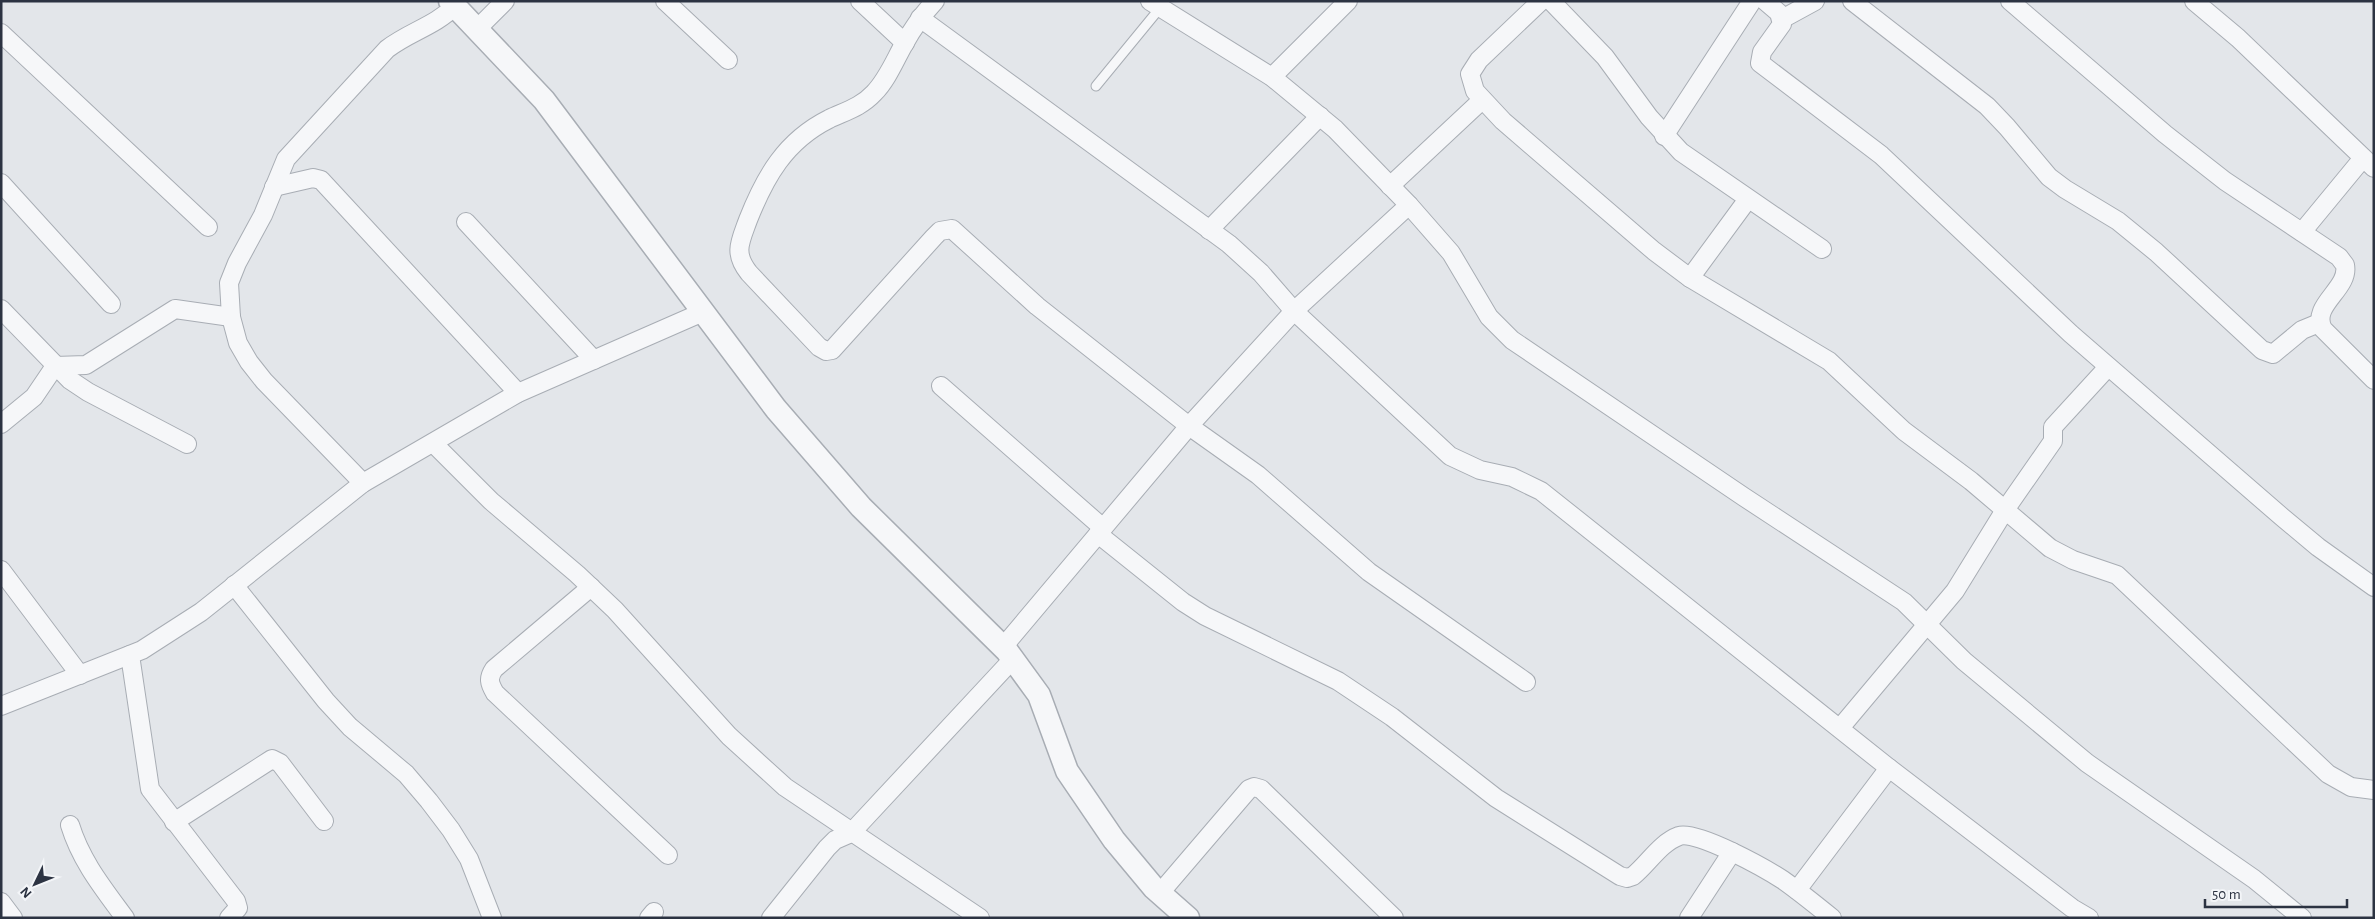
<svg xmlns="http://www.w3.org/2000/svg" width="2375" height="919" font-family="'Alegreya Sans',sans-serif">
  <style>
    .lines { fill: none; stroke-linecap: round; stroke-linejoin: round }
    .service-casing { stroke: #a8adb4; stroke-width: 11 }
    .minor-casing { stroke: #a8adb4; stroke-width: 20 }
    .tertiary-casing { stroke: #a8adb4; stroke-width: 25 }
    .service { stroke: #f6f7f9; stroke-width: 9 }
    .minor { stroke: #f6f7f9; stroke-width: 18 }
    .tertiary { stroke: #f6f7f9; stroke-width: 22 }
  </style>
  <rect width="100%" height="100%" fill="#e3e6ea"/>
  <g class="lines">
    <g class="service-casing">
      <polyline id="service" points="1096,86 1160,8"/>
    </g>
    <g class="minor-casing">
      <g id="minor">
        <polyline points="665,1 728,60"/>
        <polyline points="860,1 905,43"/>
        <path d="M935,1c-13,14 -22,27 -31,43 -9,16 -17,36 -30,49 -13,14 -28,18 -45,26 -44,22 -64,58 -81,101 -8,22 -15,33 1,53l70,74 7,4 6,-1 102,-113 6,-6 12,-2 85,77 152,120 69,49 111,97 157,110"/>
        <polyline points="1150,1 1272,77 1335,129 1409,205 1451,253 1489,317 1512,340 1744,497 1904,602 1964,661 2087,763 2254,879 2302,918"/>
        <polyline points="1541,1 1479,60 1470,74 1475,91 1503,121 1654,251 1690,278 1829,361 1904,431 1971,481 2050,548 2073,560 2117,575 2328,774 2351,787 2374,790"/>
        <polyline points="1551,1 1605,57 1649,117 1681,152 1822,249"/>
        <polyline points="1765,1 1779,13 1782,24 1762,52 1760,63 1881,155 2071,334 2282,517 2318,547 2374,587"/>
        <polyline points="1852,1 1987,106 2007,127 2049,177 2065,189 2118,221 2156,252 2262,350 2273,354 2302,330 2319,323"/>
        <path d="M2010,1l155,133 60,47 114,76 6,8c5,24 -35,40 -22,64l51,51"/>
        <polyline points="2194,1 2238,38 2374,168"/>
        <polyline points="920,18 1229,244 1261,273 1294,311 1450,456 1480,470 1512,477 1541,491 1889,768 2072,908 2089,918"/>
        <polyline points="1782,19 1815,1"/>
        <polyline points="477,29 505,1"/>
        <polyline points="1,33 208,227"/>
        <polyline points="1272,77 1348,1"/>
        <polyline points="1664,136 1752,1"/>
        <polyline points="1,183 111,304"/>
        <polyline points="1390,186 1482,100"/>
        <polyline points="274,187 313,178 321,180 518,393"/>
        <polyline points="466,222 594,360"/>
        <polyline points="1209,230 1320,116"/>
        <polyline points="2302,232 2363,158"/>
        <polyline points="1690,278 1748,199"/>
        <polyline points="1,309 70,380 88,392 187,444"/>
        <polyline points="941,386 1103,528"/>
        <polyline points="1,424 34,397 55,366 86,365 175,309 231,317"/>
        <polyline points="433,443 491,501 577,574 615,610 729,736 785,787 980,918"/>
        <path d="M363,483l-99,-102 -15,-19 -11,-19 -7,-26 -2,-34 8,-20 26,-48 23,-56 101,-110c22,-17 48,-23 68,-43"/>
        <path d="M1098,534l85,68 22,14 133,65 54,36 104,81 124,78 7,2 6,-2c15,-12 27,-33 46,-40 18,-6 87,33 104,44 17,12 33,25 49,38"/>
        <polyline points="1,570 80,675"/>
        <polyline points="234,585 326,701 350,727 406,774 429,801 451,830 469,859 492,918"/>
        <path d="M591,587l-97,82c-6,9 -5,14 1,24l173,162"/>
        <polyline points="1003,647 1189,426 1294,311 1409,205"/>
        <polyline points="130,655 150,789 236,901 238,908 229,918"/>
        <polyline points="1,706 142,650 201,612 363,483 518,393 703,312"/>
        <polyline points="1840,728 1955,591 2005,510 2053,441 2053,427 2108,367"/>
        <polyline points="174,822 272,759 280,763 324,821"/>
        <path d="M70,825c11,36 33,63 55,93"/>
        <polyline points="1797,890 1889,768"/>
        <polyline points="1160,893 1249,789 1254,787 1261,789 1394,918"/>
        <polyline points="1,902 13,918"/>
        <polyline points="649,918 654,912"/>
        <polyline points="771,918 827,848 835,840 851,833 1013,659"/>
        <polyline points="1689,918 1732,852"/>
      </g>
    </g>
    <g class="tertiary-casing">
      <polyline id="tertiary" points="450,1 544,100 776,409 861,507 1007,651 1039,695 1067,771 1114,840 1154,888 1188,918"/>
    </g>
    <use href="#service" class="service"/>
    <use href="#minor" class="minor"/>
    <use href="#tertiary" class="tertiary"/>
  </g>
  <rect width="2375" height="919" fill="none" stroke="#2c3342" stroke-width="5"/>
  <g transform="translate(35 884) rotate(227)" stroke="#f3f5f8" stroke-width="4" paint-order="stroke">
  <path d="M0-4L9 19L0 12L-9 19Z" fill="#2c3342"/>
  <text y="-8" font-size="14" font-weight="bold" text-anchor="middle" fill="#2c3342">N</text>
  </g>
  <path d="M2205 899v8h142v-8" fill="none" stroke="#2c3342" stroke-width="2.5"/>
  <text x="2212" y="899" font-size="15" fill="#2c3342" stroke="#f3f5f8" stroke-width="4" paint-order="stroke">50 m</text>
</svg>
